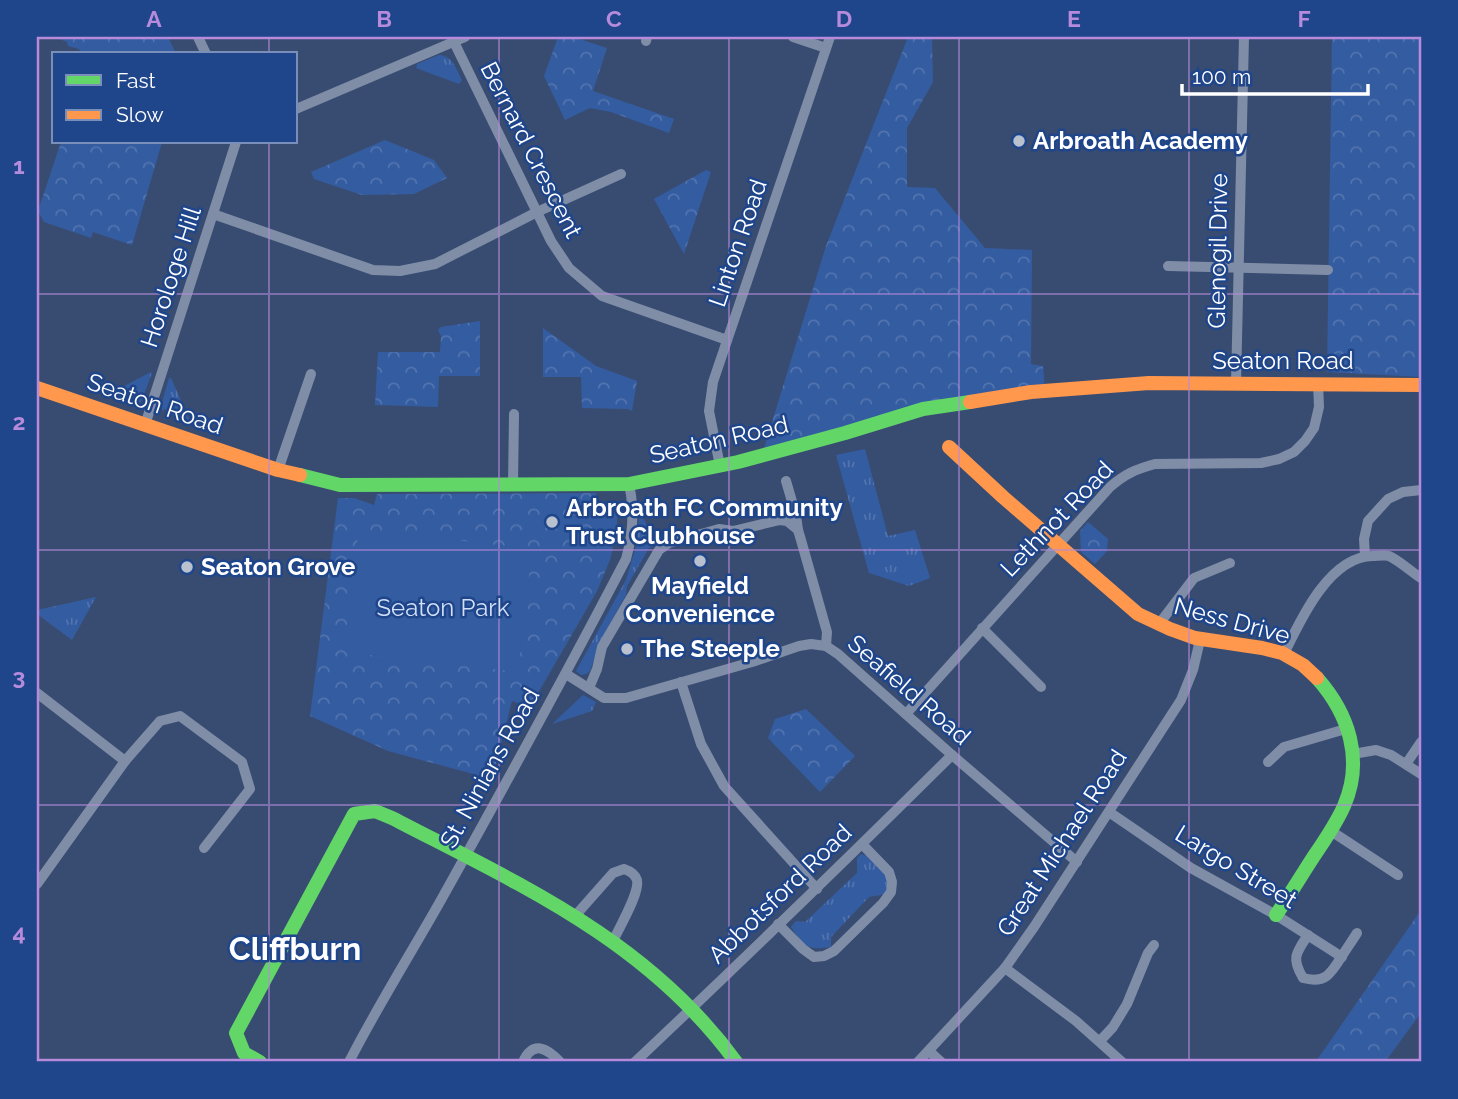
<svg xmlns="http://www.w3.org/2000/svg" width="1458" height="1099" font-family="Raleway,sans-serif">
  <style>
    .grass { fill: url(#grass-tufts) }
    .forest { fill: url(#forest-crowns) }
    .pitch { fill: #345ca1 }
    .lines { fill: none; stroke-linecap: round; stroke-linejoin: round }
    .street { stroke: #7f8da7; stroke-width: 10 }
    .fast { stroke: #63d668; stroke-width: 14 }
    .slow { stroke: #ff974d; stroke-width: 14 }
    .grid { fill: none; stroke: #b68bdc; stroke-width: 2; stroke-opacity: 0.55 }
    .poi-dot { fill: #b9c0ce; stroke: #1f458b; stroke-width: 2.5 }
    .labels { text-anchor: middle; stroke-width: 5; stroke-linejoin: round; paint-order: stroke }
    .poi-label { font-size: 24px; font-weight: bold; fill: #fff; stroke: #1f458b; text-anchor: start }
    .street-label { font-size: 24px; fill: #fff; stroke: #1f458b }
    .park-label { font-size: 24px; fill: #d1dff8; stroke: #1f458b }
    .district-label { font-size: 32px; font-weight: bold; fill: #fff; stroke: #1f458b }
    .neatline { fill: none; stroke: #b68bdc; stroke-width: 2.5 }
    .grid-label { font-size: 23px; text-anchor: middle; font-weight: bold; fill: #b68bdc }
  </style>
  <defs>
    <pattern id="grass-tufts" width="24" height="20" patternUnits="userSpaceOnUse" patternTransform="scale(1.75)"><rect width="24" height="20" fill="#345ca1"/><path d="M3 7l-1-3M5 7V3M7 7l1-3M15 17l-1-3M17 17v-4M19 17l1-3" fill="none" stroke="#5274af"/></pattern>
    <pattern id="forest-crowns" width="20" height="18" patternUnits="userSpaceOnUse" patternTransform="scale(1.75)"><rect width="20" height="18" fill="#345ca1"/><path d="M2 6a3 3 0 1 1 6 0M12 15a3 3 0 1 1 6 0" fill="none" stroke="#5274af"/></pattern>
  </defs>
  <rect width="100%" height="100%" fill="#384c72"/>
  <g class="grass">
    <path d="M439,55c14,1 17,14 23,25l-3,4 -43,-16 1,-4z"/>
    <polygon points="151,372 152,373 141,402 134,403 109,394"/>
    <polygon points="169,378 171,378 190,421 167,413 168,410 164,409 163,412 161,406"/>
    <polygon points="865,449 888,536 915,530 930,578 909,586 869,573 836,455"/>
    <polygon points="643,518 657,543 655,546 649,548 627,586 626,595 600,641 590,671 586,674 581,675 576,671 626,580 637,543 639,519"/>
    <polygon points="96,597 72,640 37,614 37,610"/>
    <polygon points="583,695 596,702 592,711 552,724"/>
    <path d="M861,854c14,3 22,16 28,28l-3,12 -17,3 -38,40v10c-24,3 -27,0 -40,-20l5,-6 9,1 52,-49v-15z"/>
  </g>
  <g class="forest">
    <polygon points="55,37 168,37 176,54 81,54 79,49 68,46 67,42"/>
    <polygon points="558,37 573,37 607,48 593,91 674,119 669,133 611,112 590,108 565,120 544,76"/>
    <polygon points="908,37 932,37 933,82 907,128 907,187 935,188 985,248 1032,250 1031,364 1043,366 1045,391 923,409 762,455 826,246"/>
    <polygon points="1332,37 1421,37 1421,377 1327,372"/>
    <polygon points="385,140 434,160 447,178 414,194 362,195 314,179 311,172"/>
    <polygon points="61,142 162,142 132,245 93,232 91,238 44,222 38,211"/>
    <polygon points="706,170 711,172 684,254 654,199"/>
    <polygon points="480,321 480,376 439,376 438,407 375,405 378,352 440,352 441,336 438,330 441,327"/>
    <polygon points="543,328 596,366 637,381 632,411 628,409 582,408 581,377 543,377"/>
    <polygon points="596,493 596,511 617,511 617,529 610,560 597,591 530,707 512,701 492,779 388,751 310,716 338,498 354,498 374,505 377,494"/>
    <polygon points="1088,522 1108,539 1107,551 1095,564 1081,552 1080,531"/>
    <polygon points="806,709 855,756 820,792 768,738 775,719"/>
    <polygon points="1421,910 1421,1013 1385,1062 1320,1062 1317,1060"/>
  </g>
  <polygon class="pitch" points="359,529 532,549 518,672 345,652"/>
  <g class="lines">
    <g class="street">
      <polyline points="198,37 206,54"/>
      <polyline points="793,37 826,48"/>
      <polyline points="646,41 647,37"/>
      <polyline points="454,42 551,241 569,268 602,296 727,340"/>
      <polyline points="296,109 465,37"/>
      <polyline points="213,214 373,270 400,271 435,264 537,212 621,174"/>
      <polyline points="1168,266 1328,270"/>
      <polyline points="1236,383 1244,37"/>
      <polyline points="145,425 236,142"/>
      <polyline points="720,466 709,411 713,382 830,37"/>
      <polyline points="278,470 311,374"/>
      <polyline points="786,481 796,515 798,530"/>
      <polyline points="513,484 514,414"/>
      <polyline points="1365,556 1364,539 1368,521 1388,499 1403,492 1421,490"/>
      <polyline points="1159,624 1194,578 1230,563"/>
      <polyline points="982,628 1041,687"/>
      <path d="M1284,654c16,-33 45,-98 89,-98 4,0 12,-1 16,0 8,3 24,17 32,22"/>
      <polyline points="566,674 604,698 626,698 752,662 799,646 811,644 826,646 838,654 952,755 1077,862"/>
      <polyline points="681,682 701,744 724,786 817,889"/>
      <polyline points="589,688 597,669 602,647 659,550 669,543 719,529 733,531 780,520 787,521 798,530 801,540 827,632 826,646"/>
      <polyline points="37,693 125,761 37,884"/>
      <path d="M906,714l204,-227c15,-13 26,-18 45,-23l106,-1 18,-4 15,-7 11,-11 9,-13 5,-21 -1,-24"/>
      <polyline points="1353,754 1376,750 1391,755 1421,774"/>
      <polyline points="125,761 160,721 180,716 242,762 250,789 204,848"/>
      <polyline points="1268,762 1284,747 1349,728"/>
      <polyline points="1406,764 1421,742"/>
      <polyline points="1109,812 1191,868 1276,915 1342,957"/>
      <polyline points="1331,831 1398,875"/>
      <path d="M575,916l38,-43 11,-4c6,2 11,5 13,11 3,13 -18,48 -24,61"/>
      <polyline points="778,924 803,949 814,957 824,956 834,951 883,903 891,892 892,882 889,872 862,844"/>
      <path d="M1308,935c-12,18 -17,23 -5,43 22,6 28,-4 39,-22 5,-8 10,-15 15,-23"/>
      <polyline points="1005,968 1076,1021 1122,1062"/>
      <polyline points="1100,1041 1113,1027 1127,1004 1148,953 1154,945"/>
      <polyline points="929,1051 941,1062"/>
      <path d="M349,1062c28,-55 61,-107 92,-162 63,-113 125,-226 185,-341 7,-25 9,-49 3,-75"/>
      <path d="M523,1062c10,-22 24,-14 37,0"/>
      <path d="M635,1062c107,-101 212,-203 317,-307"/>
      <polyline points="918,1062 1005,968 1034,927 1181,700 1193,670 1200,640"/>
    </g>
    <g class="fast">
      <polyline points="300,475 340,485 629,484 738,462 845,433 923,409 970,402"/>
      <path d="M1276,915c13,-19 25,-39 38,-59 11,-16 22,-32 30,-50 20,-46 5,-92 -27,-128"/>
      <path d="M260,1062l-16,-9 -8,-20 118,-219 21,-3 17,7c129,67 256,123 344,244"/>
    </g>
    <g class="slow">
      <polyline points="37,388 278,470 300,475"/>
      <polyline points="970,402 1031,392 1149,383 1421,385"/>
      <polyline points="949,447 1003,497 1138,614 1170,629 1195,638 1262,648 1282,653 1303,665 1317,678"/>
    </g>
  </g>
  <path class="grid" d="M269,37v17M499,37v1025M729,37v1025M959,37v1025M1189,37v1025M269,142v920M37,294h1384M37,550h1384M37,805h1384"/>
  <g class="poi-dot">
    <circle cx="1019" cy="141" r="7"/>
    <circle cx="552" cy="522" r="7"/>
    <circle cx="700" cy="561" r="7"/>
    <circle cx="187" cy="567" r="7"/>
    <circle cx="627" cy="649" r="7"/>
  </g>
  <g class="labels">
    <g class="poi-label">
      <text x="1033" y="149">Arbroath Academy</text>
      <text x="566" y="516">Arbroath FC Community<tspan x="566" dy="28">Trust Clubhouse</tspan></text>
      <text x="201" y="575">Seaton Grove</text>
      <text x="700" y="594" text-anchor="middle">Mayfield<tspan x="700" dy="28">Convenience</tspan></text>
      <text x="641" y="657">The Steeple</text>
    </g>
    <g class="street-label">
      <text transform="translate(531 150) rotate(63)" y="8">Bernard Crescent</text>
      <text transform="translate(738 243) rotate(-71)" y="8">Linton Road</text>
      <text transform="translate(1218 251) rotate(-89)" y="8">Glenogil Drive</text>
      <text transform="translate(171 277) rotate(-72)" y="8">Horologe Hill</text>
      <text x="1283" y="369">Seaton Road</text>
      <text transform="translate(155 404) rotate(19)" y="8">Seaton Road</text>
      <text transform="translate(719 440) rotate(-13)" y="8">Seaton Road</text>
      <text transform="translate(1057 519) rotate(-46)" y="8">Lethnot Road</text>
      <text transform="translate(1232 621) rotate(15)" y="8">Ness Drive</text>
      <text transform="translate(909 690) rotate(41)" y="8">Seafield Road</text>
      <text transform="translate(490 768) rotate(-61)" y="8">St. Ninians Road</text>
      <text transform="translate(1062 843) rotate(-57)" y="8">Great Michael Road</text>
      <text transform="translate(1236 867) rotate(31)" y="8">Largo Street</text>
      <text transform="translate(780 894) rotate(-44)" y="8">Abbotsford Road</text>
    </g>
    <g class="park-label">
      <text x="443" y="616">Seaton Park</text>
    </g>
    <g class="district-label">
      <text x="295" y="960">Cliffburn</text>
    </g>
  </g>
  <rect width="1458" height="1099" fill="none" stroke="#1f458b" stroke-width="77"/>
  <rect x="52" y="52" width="245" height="91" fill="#1f458b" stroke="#798fb9" stroke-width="2"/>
  <rect x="66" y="75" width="35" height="10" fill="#63d668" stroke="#798fb9" stroke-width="2"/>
  <text x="116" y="88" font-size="21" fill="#ffffff">Fast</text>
  <rect x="66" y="110" width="35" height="10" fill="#ff974d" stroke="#798fb9" stroke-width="2"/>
  <text x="116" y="122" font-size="21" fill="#ffffff">Slow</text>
  <path d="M1182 84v10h186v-10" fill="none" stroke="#ffffff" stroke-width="3.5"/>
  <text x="1192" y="84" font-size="21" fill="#ffffff" stroke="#1f458b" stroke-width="5" paint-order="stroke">100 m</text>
  <rect x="38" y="38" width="1382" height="1022" class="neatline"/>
  <g class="grid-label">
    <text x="154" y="27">A</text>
    <text x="384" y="27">B</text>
    <text x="614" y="27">C</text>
    <text x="844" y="27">D</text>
    <text x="1074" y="27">E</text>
    <text x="1304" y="27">F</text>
    <text x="19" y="174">1</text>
    <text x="19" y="430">2</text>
    <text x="19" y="685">3</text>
    <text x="19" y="941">4</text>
  </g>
</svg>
